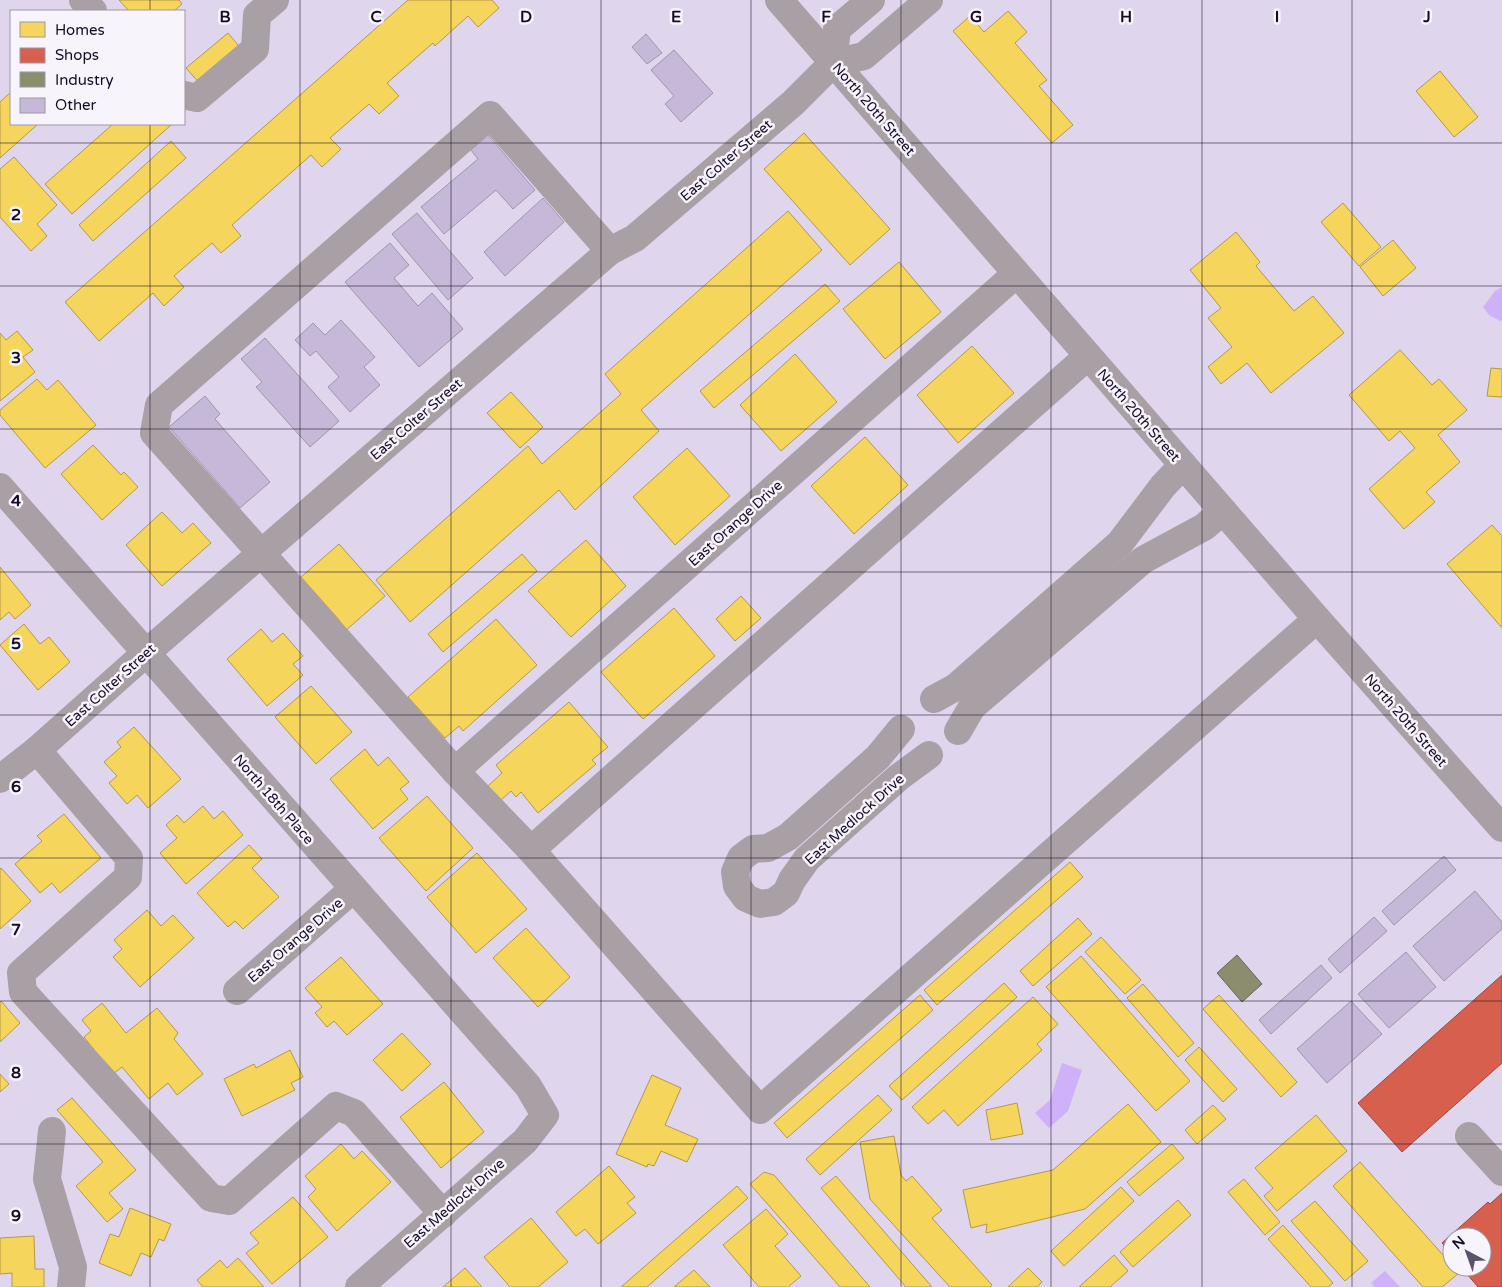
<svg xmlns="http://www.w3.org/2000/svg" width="1502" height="1287" font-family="'Varela Round',sans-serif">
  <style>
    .water { fill: #cfb1f9 }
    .homes { fill: #f6d55c; stroke: #b3984c }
    .shops { fill: #d6604d; stroke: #9c4641 }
    .industry { fill: #8c8c6e; stroke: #696558 }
    .building { fill: #c6b8d9; stroke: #9f96ad }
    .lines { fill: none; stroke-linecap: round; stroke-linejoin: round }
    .minor { stroke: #a9a0a5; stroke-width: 28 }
    .grid { fill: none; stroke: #160b25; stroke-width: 1; stroke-opacity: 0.55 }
    .labels { text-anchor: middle; stroke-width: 5; stroke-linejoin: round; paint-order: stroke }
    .street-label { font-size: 14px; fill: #160b25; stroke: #f7f4fc }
    .grid-label { font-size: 16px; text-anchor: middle; font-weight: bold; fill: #160b25; stroke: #f7f4fc; stroke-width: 5; stroke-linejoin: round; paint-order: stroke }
  </style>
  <rect width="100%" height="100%" fill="#dfd6ee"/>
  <g class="water">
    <polygon points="1502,287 1502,320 1500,321 1489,315 1483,307 1495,291"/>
    <polygon points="1062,1063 1082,1070 1068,1111 1049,1128 1035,1113 1050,1100"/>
    <polygon points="1385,1271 1400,1287 1375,1287 1371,1283"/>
  </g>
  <g class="homes">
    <polygon points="119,0 179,0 182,4 174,11 129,11"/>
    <polygon points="408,0 492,0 499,8 478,27 468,16 435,46 433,43 387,83 399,96 379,114 369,104 330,138 341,149 322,167 311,155 232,225 241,236 221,253 212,243 174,276 184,287 164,306 153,293 99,341 65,302"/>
    <polygon points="1008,11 1027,32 1015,43 1047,80 1039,86 1073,125 1052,143 953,31 970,16 984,32"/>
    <polygon points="228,33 243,51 202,86 186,68"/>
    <polygon points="1440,71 1478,117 1454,137 1416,91"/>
    <polygon points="11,92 11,124 38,124 0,158 0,102"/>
    <polygon points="113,124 170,124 171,125 72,214 45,184"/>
    <polygon points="804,133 890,229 850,265 764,169"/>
    <polygon points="171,141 186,158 93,241 79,225"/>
    <polygon points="14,157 57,205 37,224 47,236 31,251 0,217 0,169"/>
    <polygon points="1343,203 1381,247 1359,266 1321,222"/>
    <polygon points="788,211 822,250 641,410 659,431 575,510 559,490 410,622 376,580 528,446 542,464 621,394 605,374"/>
    <polygon points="1236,232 1260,262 1256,266 1294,311 1313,296 1344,333 1271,393 1247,363 1221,384 1208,367 1232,347 1208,318 1221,308 1190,270"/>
    <polygon points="1393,240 1416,268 1383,296 1360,267"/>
    <polygon points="899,262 941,312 885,359 843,309"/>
    <polygon points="825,284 840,301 714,408 700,391"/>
    <polygon points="17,331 33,350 23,357 35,372 0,401 0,333 6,340"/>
    <polygon points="972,346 1014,393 958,443 917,395"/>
    <polygon points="1400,350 1432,385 1439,379 1467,410 1438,435 1460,462 1426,492 1435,502 1404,529 1369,489 1415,448 1400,431 1389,441 1349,395"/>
    <polygon points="795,354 837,402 781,451 740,405"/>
    <polygon points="1491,368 1502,369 1502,397 1487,396"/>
    <polygon points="37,379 47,390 58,380 96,425 45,468 0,415 0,410"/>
    <polygon points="511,392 543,427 520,448 487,413"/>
    <polygon points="865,437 908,485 854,534 811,486"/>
    <polygon points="93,445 121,475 124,472 138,487 102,520 61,474"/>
    <polygon points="687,448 730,496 675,545 633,497"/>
    <polygon points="162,512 182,533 193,523 211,543 162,586 126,545"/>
    <polygon points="1492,525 1502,536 1502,628 1447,564"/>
    <polygon points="586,540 626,586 571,637 528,591"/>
    <polygon points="339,544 385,596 344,632 335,623 340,621 301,577"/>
    <polygon points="522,554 537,571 443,652 428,634"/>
    <polygon points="0,567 31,605 15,619 9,612 0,620"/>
    <polygon points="741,596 761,618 735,641 716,619"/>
    <polygon points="674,608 715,656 643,719 601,672"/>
    <polygon points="496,619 537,665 463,731 459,726 445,738 408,697"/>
    <polygon points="24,624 40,644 49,637 70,662 38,690 0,645"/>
    <polygon points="261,629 272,642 283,633 303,656 293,664 303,675 267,706 227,659"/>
    <polygon points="311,686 352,732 316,764 275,717"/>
    <polygon points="569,702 608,747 592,760 596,764 538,813 521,792 516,797 511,791 501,800 488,786 502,773 496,765"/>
    <polygon points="134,727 181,779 148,808 137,795 127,804 109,783 117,776 104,762 121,747 117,742"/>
    <polygon points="365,749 378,766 388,757 409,782 400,789 408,799 373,829 330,779"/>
    <polygon points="427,796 473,848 426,891 379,838"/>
    <polygon points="203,806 214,819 223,811 243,835 186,884 160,853 177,838 166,825 177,815 184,823"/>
    <polygon points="64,814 101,858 60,893 52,883 40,893 15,864 42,841 37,836"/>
    <polygon points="249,845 262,859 252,868 279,897 243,929 235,921 228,927 197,893"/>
    <polygon points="477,853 527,909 476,953 427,897"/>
    <polygon points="1070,862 1083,877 937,1005 924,990"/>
    <polygon points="1,868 31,901 0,929 0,869"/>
    <polygon points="147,910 161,926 173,915 194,938 140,987 113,957 122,949 114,940"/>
    <polygon points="1078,918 1092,934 1033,986 1020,971"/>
    <polygon points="526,928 570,977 538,1007 493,958"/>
    <polygon points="1101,937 1141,980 1125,994 1085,952"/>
    <polygon points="1081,956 1190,1081 1156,1111 1046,987"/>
    <polygon points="341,957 383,1004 347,1035 334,1021 327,1027 315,1013 322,1007 305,988"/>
    <polygon points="1004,983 1017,997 902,1100 889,1086"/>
    <polygon points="1143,984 1194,1043 1178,1057 1127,998"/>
    <polygon points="920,995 933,1010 787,1138 774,1123"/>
    <polygon points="1219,995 1297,1082 1281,1097 1203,1009"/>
    <polygon points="1033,997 1058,1024 1037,1044 1042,1050 958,1126 944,1110 928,1124 912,1107"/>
    <polygon points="1,1001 20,1023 0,1042 0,1002"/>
    <polygon points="102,1003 126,1033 157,1008 178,1033 174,1039 203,1074 177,1095 168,1083 149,1099 122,1067 113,1074 84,1037 91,1031 82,1020"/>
    <polygon points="402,1033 431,1064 402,1091 373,1060"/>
    <polygon points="1199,1047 1237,1089 1223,1102 1185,1060"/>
    <polygon points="290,1050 303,1077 291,1083 295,1090 242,1116 224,1079 254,1064 256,1068"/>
    <polygon points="0,1074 9,1084 0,1092"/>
    <polygon points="652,1075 681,1088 665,1125 698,1139 687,1162 661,1151 654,1166 648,1164 647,1167 616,1154"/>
    <polygon points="444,1082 484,1132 441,1168 400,1117"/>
    <polygon points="878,1095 892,1110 820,1175 806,1159"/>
    <polygon points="72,1098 136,1170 109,1193 123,1209 107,1222 76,1186 103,1162 57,1110"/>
    <polygon points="1017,1103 1023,1134 991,1140 986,1110"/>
    <polygon points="1128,1104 1161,1142 1085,1209 986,1233 987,1224 971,1228 963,1190 1053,1170"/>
    <polygon points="1213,1105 1226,1119 1197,1144 1185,1130"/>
    <polygon points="1316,1115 1347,1151 1277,1211 1264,1196 1273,1188 1255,1168"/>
    <polygon points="894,1136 901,1175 906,1181 912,1176 942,1210 932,1218 992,1285 990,1287 950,1287 870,1199 860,1142"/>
    <polygon points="341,1144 354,1159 362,1151 391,1182 337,1231 308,1197 316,1189 305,1176"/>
    <polygon points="1172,1144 1184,1158 1139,1196 1127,1182"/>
    <polygon points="1360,1162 1452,1265 1452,1267 1454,1267 1459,1273 1442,1287 1423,1287 1333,1186"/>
    <polygon points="609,1166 635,1197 627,1203 636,1213 598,1244 585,1229 576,1236 556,1212"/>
    <polygon points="764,1172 774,1175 870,1287 840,1287 750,1184"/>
    <polygon points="836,1176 932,1287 906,1287 821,1188"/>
    <polygon points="1244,1179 1280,1222 1265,1235 1228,1192"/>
    <polygon points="737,1186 748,1198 647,1287 621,1287"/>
    <polygon points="1121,1187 1134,1201 1064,1266 1051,1251"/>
    <polygon points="293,1197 328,1237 272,1284 246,1253 259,1243 250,1233"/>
    <polygon points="1178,1200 1191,1215 1133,1267 1120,1252"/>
    <polygon points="1315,1201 1368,1261 1345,1281 1291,1221"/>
    <polygon points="130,1208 171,1224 164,1241 159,1239 151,1257 141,1253 131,1276 99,1263 110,1234 119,1237"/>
    <polygon points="766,1209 788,1234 775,1246 801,1276 788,1287 759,1287 723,1245"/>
    <polygon points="531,1218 568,1262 538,1287 510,1287 484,1257"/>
    <polygon points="1283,1225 1333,1283 1328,1287 1311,1287 1268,1239"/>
    <polygon points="34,1236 35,1269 44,1269 44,1287 12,1287 12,1273 0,1274 0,1238"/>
    <polygon points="1114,1255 1128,1271 1110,1287 1079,1287"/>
    <polygon points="238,1258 264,1287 203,1287 197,1280 220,1260 227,1268"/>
    <polygon points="465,1268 482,1287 443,1287"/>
    <polygon points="1028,1268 1042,1282 1037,1287 1008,1287"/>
    <polygon points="694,1270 710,1287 674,1287"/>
  </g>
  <g class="shops">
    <polygon points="1502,975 1502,1063 1402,1152 1358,1103"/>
    <polygon points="1502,1193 1502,1287 1478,1287 1461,1267 1482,1267 1482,1237 1452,1237 1452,1257 1443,1246 1444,1245 1442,1243 1488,1202 1490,1204"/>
  </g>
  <polygon class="industry" points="1237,955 1262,984 1242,1002 1217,973"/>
  <g class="building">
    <polygon points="646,34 662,53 647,64 632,47"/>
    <polygon points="674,50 713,93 681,122 665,104 674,96 651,70"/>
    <polygon points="488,135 535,190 513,209 496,190 444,234 421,207 478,159 471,150"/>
    <polygon points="543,198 564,222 505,276 484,252"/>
    <polygon points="417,213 473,278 448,300 392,234"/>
    <polygon points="390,243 409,265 394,278 418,306 432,293 463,329 419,367 345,282"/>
    <polygon points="341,320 375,357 364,367 380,385 350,412 328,387 339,377 316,351 310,356 295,340 313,323 325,335"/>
    <polygon points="265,338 339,421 310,447 256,387 262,382 241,359"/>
    <polygon points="205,396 220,414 215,419 270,482 240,508 169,427"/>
    <polygon points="1444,856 1456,870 1394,925 1382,911"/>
    <polygon points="1475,891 1502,922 1502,929 1444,981 1413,946"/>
    <polygon points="1374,917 1387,931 1340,973 1328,959"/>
    <polygon points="1406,952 1436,987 1389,1028 1358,994"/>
    <polygon points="1321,965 1332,978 1271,1034 1259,1020"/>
    <polygon points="1351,1001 1382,1034 1327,1083 1297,1049"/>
  </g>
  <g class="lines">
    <g class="minor">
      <polyline points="83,0 93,11"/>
      <polyline points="779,0 1317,619 1502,828"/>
      <polyline points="833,63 837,29 871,0"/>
      <polyline points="184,95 197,98 255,49 257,15 275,0"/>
      <polyline points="610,251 490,115 159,405 154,433 455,771 531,850 760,1110 1317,619"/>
      <polyline points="0,487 528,1086 545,1115 525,1141 359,1287"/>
      <polyline points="934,699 956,687 1120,543 1163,486 1183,465"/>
      <polyline points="901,729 878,757 788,837 768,848 753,849 741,858 735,872 737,886 746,898 760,904 774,902 786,893 792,880 807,859 899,777 929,755"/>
      <polyline points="958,731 972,707 1143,560 1204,527 1223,511"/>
      <polyline points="37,750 129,858 128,877 21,973 23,992 211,1198 229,1201 336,1106 354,1113 443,1214"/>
      <polyline points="455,771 1016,274"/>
      <polyline points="0,779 37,750 146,653 610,251 635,238 793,103 833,63 864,56 929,0"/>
      <polyline points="531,850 1088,356"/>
      <polyline points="237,991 353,889"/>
      <polyline points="52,1131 47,1179 73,1267 71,1287"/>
      <polyline points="1469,1136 1502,1172"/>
    </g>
  </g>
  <path class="grid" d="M150,0v11M300,0v1287M451,0v1287M601,0v1287M751,0v1287M901,0v1287M1051,0v1287M1202,0v1287M1352,0v1287M150,124v1163M0,143h1502M0,286h1502M0,429h1502M0,572h1502M0,715h1502M0,858h1502M0,1001h1502M0,1144h1502"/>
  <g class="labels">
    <g class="street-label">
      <text transform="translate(874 109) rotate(49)" y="5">North 20th Street</text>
      <text transform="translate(726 160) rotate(-41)" y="5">East Colter Street</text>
      <text transform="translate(1139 415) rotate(49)" y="5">North 20th Street</text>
      <text transform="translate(416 419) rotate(-41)" y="5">East Colter Street</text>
      <text transform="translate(735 523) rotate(-42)" y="5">East Orange Drive</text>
      <text transform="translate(110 685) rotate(-42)" y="5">East Colter Street</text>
      <text transform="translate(1406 720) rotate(49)" y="5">North 20th Street</text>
      <text transform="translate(274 799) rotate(49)" y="5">North 18th Place</text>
      <text transform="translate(854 819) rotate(-42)" y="5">East Medlock Drive</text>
      <text transform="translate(295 940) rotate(-41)" y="5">East Orange Drive</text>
      <text transform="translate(454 1203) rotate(-41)" y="5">East Medlock Drive</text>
    </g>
  </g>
  <g class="grid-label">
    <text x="225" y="22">B</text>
    <text x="376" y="22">C</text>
    <text x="526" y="22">D</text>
    <text x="676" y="22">E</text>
    <text x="826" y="22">F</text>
    <text x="976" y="22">G</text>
    <text x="1126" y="22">H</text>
    <text x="1277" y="22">I</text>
    <text x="1427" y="22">J</text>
    <text x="16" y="220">2</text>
    <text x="16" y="363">3</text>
    <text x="16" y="506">4</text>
    <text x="16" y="649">5</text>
    <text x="16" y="792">6</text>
    <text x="16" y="935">7</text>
    <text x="16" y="1078">8</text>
    <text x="16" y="1221">9</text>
  </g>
  <rect x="10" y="10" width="175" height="115" fill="#f7f4fc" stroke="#9d97a6"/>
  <rect x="20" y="22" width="25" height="15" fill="#f6d55c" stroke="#9d97a6"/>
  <text x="55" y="35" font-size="15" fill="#160b25">Homes</text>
  <rect x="20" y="48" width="25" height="15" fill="#d6604d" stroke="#9d97a6"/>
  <text x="55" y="60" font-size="15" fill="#160b25">Shops</text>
  <rect x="20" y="72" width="25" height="15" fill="#8c8c6e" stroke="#9d97a6"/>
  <text x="55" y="85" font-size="15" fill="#160b25">Industry</text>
  <rect x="20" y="98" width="25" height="15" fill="#c6b8d9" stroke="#9d97a6"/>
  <text x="55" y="110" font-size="15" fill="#160b25">Other</text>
  <g transform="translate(1467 1252) rotate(319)"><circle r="24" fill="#f7f4fc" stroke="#9d97a6"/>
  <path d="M0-4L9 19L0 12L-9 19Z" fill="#5c526b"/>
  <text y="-8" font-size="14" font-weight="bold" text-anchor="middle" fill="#160b25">N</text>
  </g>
</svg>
